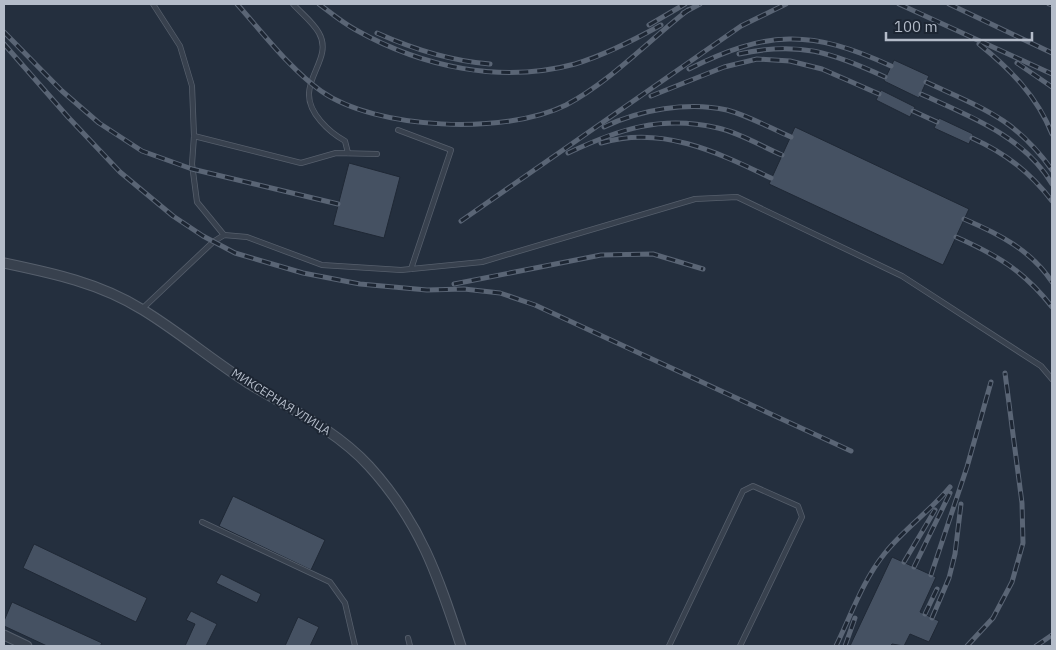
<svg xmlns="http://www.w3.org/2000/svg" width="1056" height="650" font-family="'IBM Plex Sans',sans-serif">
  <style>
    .building { fill: #455162; stroke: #1f2835 }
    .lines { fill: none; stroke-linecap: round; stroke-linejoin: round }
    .service-casing { stroke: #565f6c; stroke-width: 6 }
    .minor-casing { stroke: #565f6c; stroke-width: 11 }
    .service { stroke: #38414e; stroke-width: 4.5 }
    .minor { stroke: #38414e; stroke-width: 9 }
    .rail-casing { stroke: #5a6575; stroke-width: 5 }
    .rail { stroke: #1d2633; stroke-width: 3; stroke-dasharray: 9; stroke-linecap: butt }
    .labels { text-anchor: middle; stroke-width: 4; stroke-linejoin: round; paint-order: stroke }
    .street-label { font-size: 12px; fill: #b4bcc9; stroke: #1d2633 }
  </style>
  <rect width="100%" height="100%" fill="#242f3e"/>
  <g class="building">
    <polygon points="894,60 929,76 919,98 884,81"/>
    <polygon points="881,90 915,107 910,117 876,100"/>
    <polygon points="939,118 973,134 969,144 934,128"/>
    <polygon points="795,127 969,209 943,265 769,184"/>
    <polygon points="349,163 400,177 384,238 333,225"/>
    <polygon points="233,496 325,540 311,570 219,526"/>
    <polygon points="34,544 147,598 136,622 23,568"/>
    <polygon points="892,557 936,577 920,612 939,621 929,642 910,634 904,646 892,644 890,646 850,646"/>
    <polygon points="221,574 261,594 257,603 216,583"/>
    <polygon points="12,602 102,643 100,646 47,646 4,626 4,621"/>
    <polygon points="191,611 217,624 206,646 185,646 195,624 186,620"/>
    <polygon points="298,617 319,627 310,646 285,646"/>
  </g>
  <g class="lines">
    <g class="service-casing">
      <g id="service">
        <polyline points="153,4 180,46 192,86 194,136 192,164 197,202 224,235"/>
        <path d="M293,4c8,9 20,18 26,29 12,21 -9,39 -10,60 -1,20 20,39 36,48l3,12"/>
        <polyline points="398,130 451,150 411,269"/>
        <polyline points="194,136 301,163 336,153 377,154"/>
        <polyline points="142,309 213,242 224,235 247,237 322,265 401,270 482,262 695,199 737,197 902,276 1041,366 1052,379"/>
        <polyline points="202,522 330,582 345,603 355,646"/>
        <polyline points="408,638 410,646"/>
        <polyline points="669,646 743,491 753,486 798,506 802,517 740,646"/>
      </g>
    </g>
    <g class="minor-casing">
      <g id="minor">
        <path d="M4,263c48,10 96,20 139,47 36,22 69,50 105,73 41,25 88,47 121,83 51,56 69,110 92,180"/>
        <polyline points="4,635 27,646"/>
      </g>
    </g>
    <use href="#service" class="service"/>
    <use href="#minor" class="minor"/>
    <g class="rail-casing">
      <g id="rail">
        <path d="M237,4c26,29 52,64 84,87 55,39 185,44 245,14 45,-24 82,-64 122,-95"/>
        <path d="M319,4c12,9 24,19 37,26 66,37 145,54 219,34 30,-9 59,-24 86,-39"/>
        <polyline points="899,4 1052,74"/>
        <polyline points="949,4 1052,53"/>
        <polyline points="1049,4 1052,5"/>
        <polyline points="683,13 700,4"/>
        <polyline points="649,25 685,4"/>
        <polyline points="4,32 62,91 99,123 142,151 192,169 338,204"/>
        <path d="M377,33c36,16 73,28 113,31"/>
        <polyline points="4,44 68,117 120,172 173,216 203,236 235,253 303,273 360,284 427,290 464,289 500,293 535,305 851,451"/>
        <path d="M979,44c31,25 58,52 73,90"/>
        <path d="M739,54c60,-13 92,-2 146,23"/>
        <polyline points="1017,63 1052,87"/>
        <path d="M689,69c78,-39 122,-40 202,-3"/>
        <path d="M926,82c56,26 89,36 126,88"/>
        <path d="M921,94c48,22 103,42 131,90"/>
        <polyline points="651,96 724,67 757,59 790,61 822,69 879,94"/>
        <polyline points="913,111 937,122"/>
        <path d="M604,127c35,-17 84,-26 123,-17 22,6 43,18 64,27"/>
        <path d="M972,138c33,15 58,34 80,63"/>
        <path d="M601,143c61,-18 116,9 170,35"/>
        <path d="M568,153c51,-24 93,-38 150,-25 22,5 43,18 64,27"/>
        <path d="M964,219c35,15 67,31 88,63"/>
        <polyline points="461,221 741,26 786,4"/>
        <path d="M956,237c41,18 68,34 96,70"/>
        <polyline points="454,284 601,255 653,254 703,269"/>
        <polyline points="904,562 935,510"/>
        <polyline points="914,567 950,493"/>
        <polyline points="931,575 967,467 991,382"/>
        <polyline points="925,614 937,589"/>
        <polyline points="932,618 949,578 955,554 961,504"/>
        <path d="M836,646c15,-31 27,-66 49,-93 19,-24 45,-42 65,-66"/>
        <polyline points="845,646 855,618"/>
        <polyline points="967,646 993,618 1012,582 1023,543 1022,503 1005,373"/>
        <polyline points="1036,646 1052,635"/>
      </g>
    </g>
    <use href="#rail" class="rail"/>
  </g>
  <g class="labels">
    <g class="street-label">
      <text transform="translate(281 402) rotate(32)" y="4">МИКСЕРНАЯ УЛИЦА</text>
    </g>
  </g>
  <rect width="1056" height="650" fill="none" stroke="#b4bcc9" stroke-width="10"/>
  <path d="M886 32v8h146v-8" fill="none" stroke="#b4bcc9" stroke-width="2.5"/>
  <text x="894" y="32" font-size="15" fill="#b4bcc9" stroke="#1d2633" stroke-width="4" paint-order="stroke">100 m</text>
</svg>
